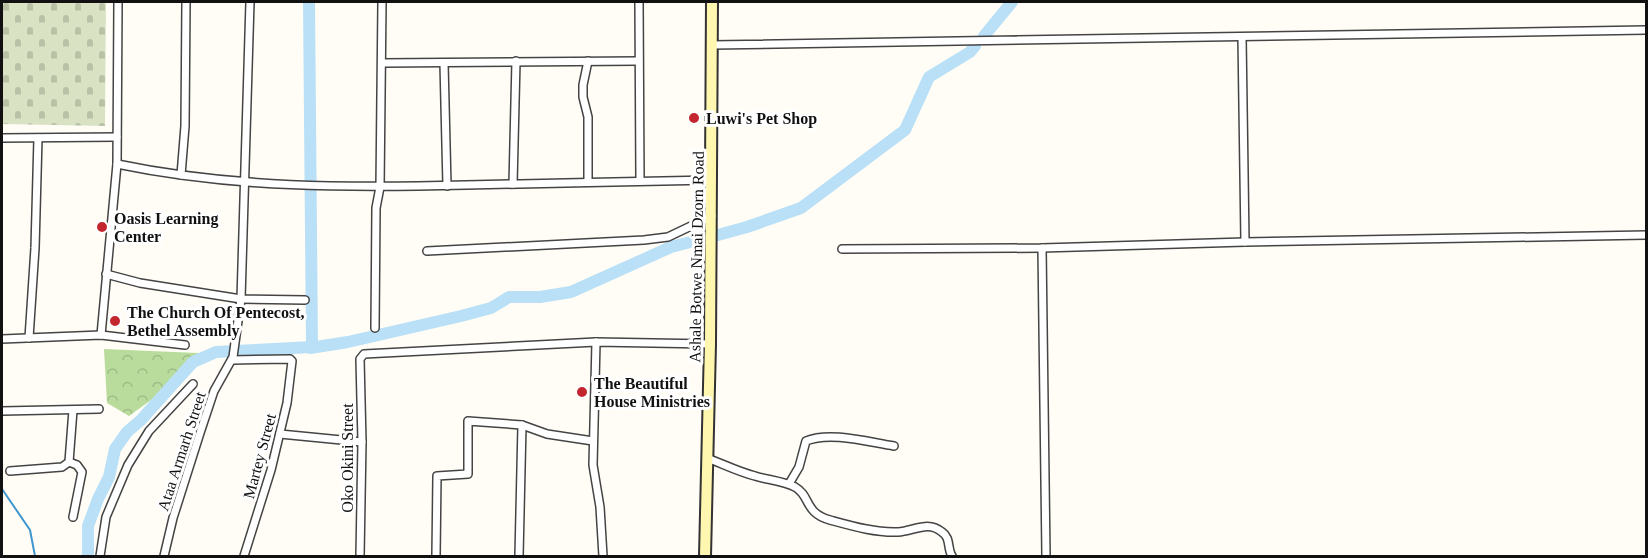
<svg xmlns="http://www.w3.org/2000/svg" width="1648" height="558" font-family="'Times New Roman',serif">
  <style>
    .forest { fill: url(#forest-crowns) }
    .cemetery { fill: url(#cemetery-stones) }
    .lines { fill: none; stroke-linecap: round; stroke-linejoin: round }
    .stream { stroke: #3f96cf; stroke-width: 2 }
    .river { stroke: #b9e0f7; stroke-width: 12 }
    .minor-casing { stroke: #444; stroke-width: 10 }
    .secondary-casing { stroke: #333; stroke-width: 14 }
    .minor { stroke: #fff; stroke-width: 7 }
    .secondary { stroke: #fff6b0; stroke-width: 10 }
    .poi-dot { fill: #c4262e; stroke: #fff; stroke-width: 2 }
    .labels { text-anchor: middle; stroke-width: 6; stroke-linejoin: round; paint-order: stroke }
    .poi-label { font-size: 16px; font-weight: bold; fill: #111; stroke: #fff; text-anchor: start }
    .street-label { font-size: 16px; fill: #111; stroke: #fff }
  </style>
  <defs>
    <pattern id="forest-crowns" width="20" height="18" patternUnits="userSpaceOnUse" patternTransform="scale(1.5)"><rect width="20" height="18" fill="#b9dc9c"/><path d="M2 6a3 3 0 1 1 6 0M12 15a3 3 0 1 1 6 0" fill="none" stroke="#9ebc85"/></pattern>
    <pattern id="cemetery-stones" width="16" height="16" patternUnits="userSpaceOnUse" patternTransform="scale(1.5)"><rect width="16" height="16" fill="#d9e3c4"/><path d="M2 7V4a2 2 0 0 1 4 0v3zM10 15v-3a2 2 0 0 1 4 0v3z" fill="#b9c2a7"/></pattern>
  </defs>
  <rect width="100%" height="100%" fill="#fffdf5"/>
  <polygon class="forest" points="104,349 198,353 199,356 181,368 158,395 129,416 107,403"/>
  <polygon class="cemetery" points="2,2 106,2 105,126 2,124"/>
  <g class="lines">
    <polyline class="stream" points="2,489 30,530 35,556"/>
    <g class="river">
      <polyline points="984,36 1012,2"/>
      <polyline points="718,235 747,227 801,208 905,130 929,77 970,52 975,46"/>
      <polyline points="310,348 348,342 461,316 491,308 509,297 540,297 571,292 671,247 706,238"/>
      <polyline points="88,556 88,526 98,499 109,477 115,449 127,432 141,420 193,362 216,352 312,347 309,2"/>
    </g>
    <g class="minor-casing">
      <g id="minor">
        <polyline points="639,2 640,181"/>
        <polyline points="1242,37 1245,242"/>
        <polyline points="712,45 1646,30"/>
        <polyline points="382,63 638,61"/>
        <polyline points="444,63 447,186"/>
        <polyline points="2,138 117,137"/>
        <path d="M117,164c115,24 232,24 349,21 82,-1 164,-4 246,-5"/>
        <polyline points="181,175 185,126 186,2"/>
        <polyline points="588,182 588,117 583,97 583,85 588,61"/>
        <polyline points="513,184 516,61"/>
        <polyline points="1042,248 1046,556"/>
        <polyline points="842,249 1042,248 1245,242 1646,235"/>
        <polyline points="427,251 644,240 668,237 712,216"/>
        <polyline points="106,274 140,283 241,299 305,300"/>
        <polyline points="375,328 376,208 380,187 382,2"/>
        <polyline points="101,335 117,164 118,2"/>
        <polyline points="29,338 35,248 38,138"/>
        <polyline points="2,339 101,335 185,345"/>
        <polyline points="596,342 593,465 600,507 603,556"/>
        <polyline points="232,360 290,359 292,361 287,403 271,470 244,556"/>
        <polyline points="2,411 99,409"/>
        <polyline points="280,434 362,442"/>
        <path d="M707,458c16,6 32,14 48,18 13,4 28,5 40,11 16,9 9,26 35,33 22,6 46,13 68,12 16,-1 30,-12 44,0 9,6 5,16 10,24"/>
        <polyline points="69,462 77,465 82,472 73,517"/>
        <polyline points="10,471 62,467 69,462 73,410"/>
        <path d="M789,484l10,-17 7,-26c24,-10 62,1 88,5"/>
        <polyline points="100,556 106,517 128,465 149,431 193,384"/>
        <polyline points="164,556 173,518 200,433 214,391 233,357 241,299 250,2"/>
        <polyline points="360,556 362,442 360,359 364,354 596,342 710,344"/>
        <polyline points="436,556 437,476 468,474 468,421 522,425 547,434 593,441"/>
        <polyline points="519,556 522,425"/>
      </g>
    </g>
    <g class="secondary-casing">
      <polyline id="secondary" points="705,556 710,344 712,2"/>
    </g>
    <use href="#minor" class="minor"/>
    <use href="#secondary" class="secondary"/>
  </g>
  <g class="poi-dot">
    <circle cx="694" cy="118" r="6"/>
    <circle cx="102" cy="227" r="6"/>
    <circle cx="115" cy="321" r="6"/>
    <circle cx="582" cy="392" r="6"/>
  </g>
  <g class="labels">
    <g class="poi-label">
      <text x="706" y="124">Luwi's Pet Shop</text>
      <text x="114" y="224">Oasis Learning<tspan x="114" dy="18">Center</tspan></text>
      <text x="127" y="318">The Church Of Pentecost,<tspan x="127" dy="18">Bethel Assembly</tspan></text>
      <text x="594" y="389">The Beautiful<tspan x="594" dy="18">House Ministries</tspan></text>
    </g>
    <g class="street-label">
      <text transform="translate(696 257) rotate(-89)" y="6">Ashale Botwe Nmai Dzorn Road</text>
      <text transform="translate(181 451) rotate(-72)" y="6">Ataa Armarh Street</text>
      <text transform="translate(259 456) rotate(-75)" y="6">Martey Street</text>
      <text transform="translate(347 458) rotate(-90)" y="6">Oko Okini Street</text>
    </g>
  </g>
  <rect width="1648" height="558" fill="none" stroke="#111111" stroke-width="6"/>
</svg>
